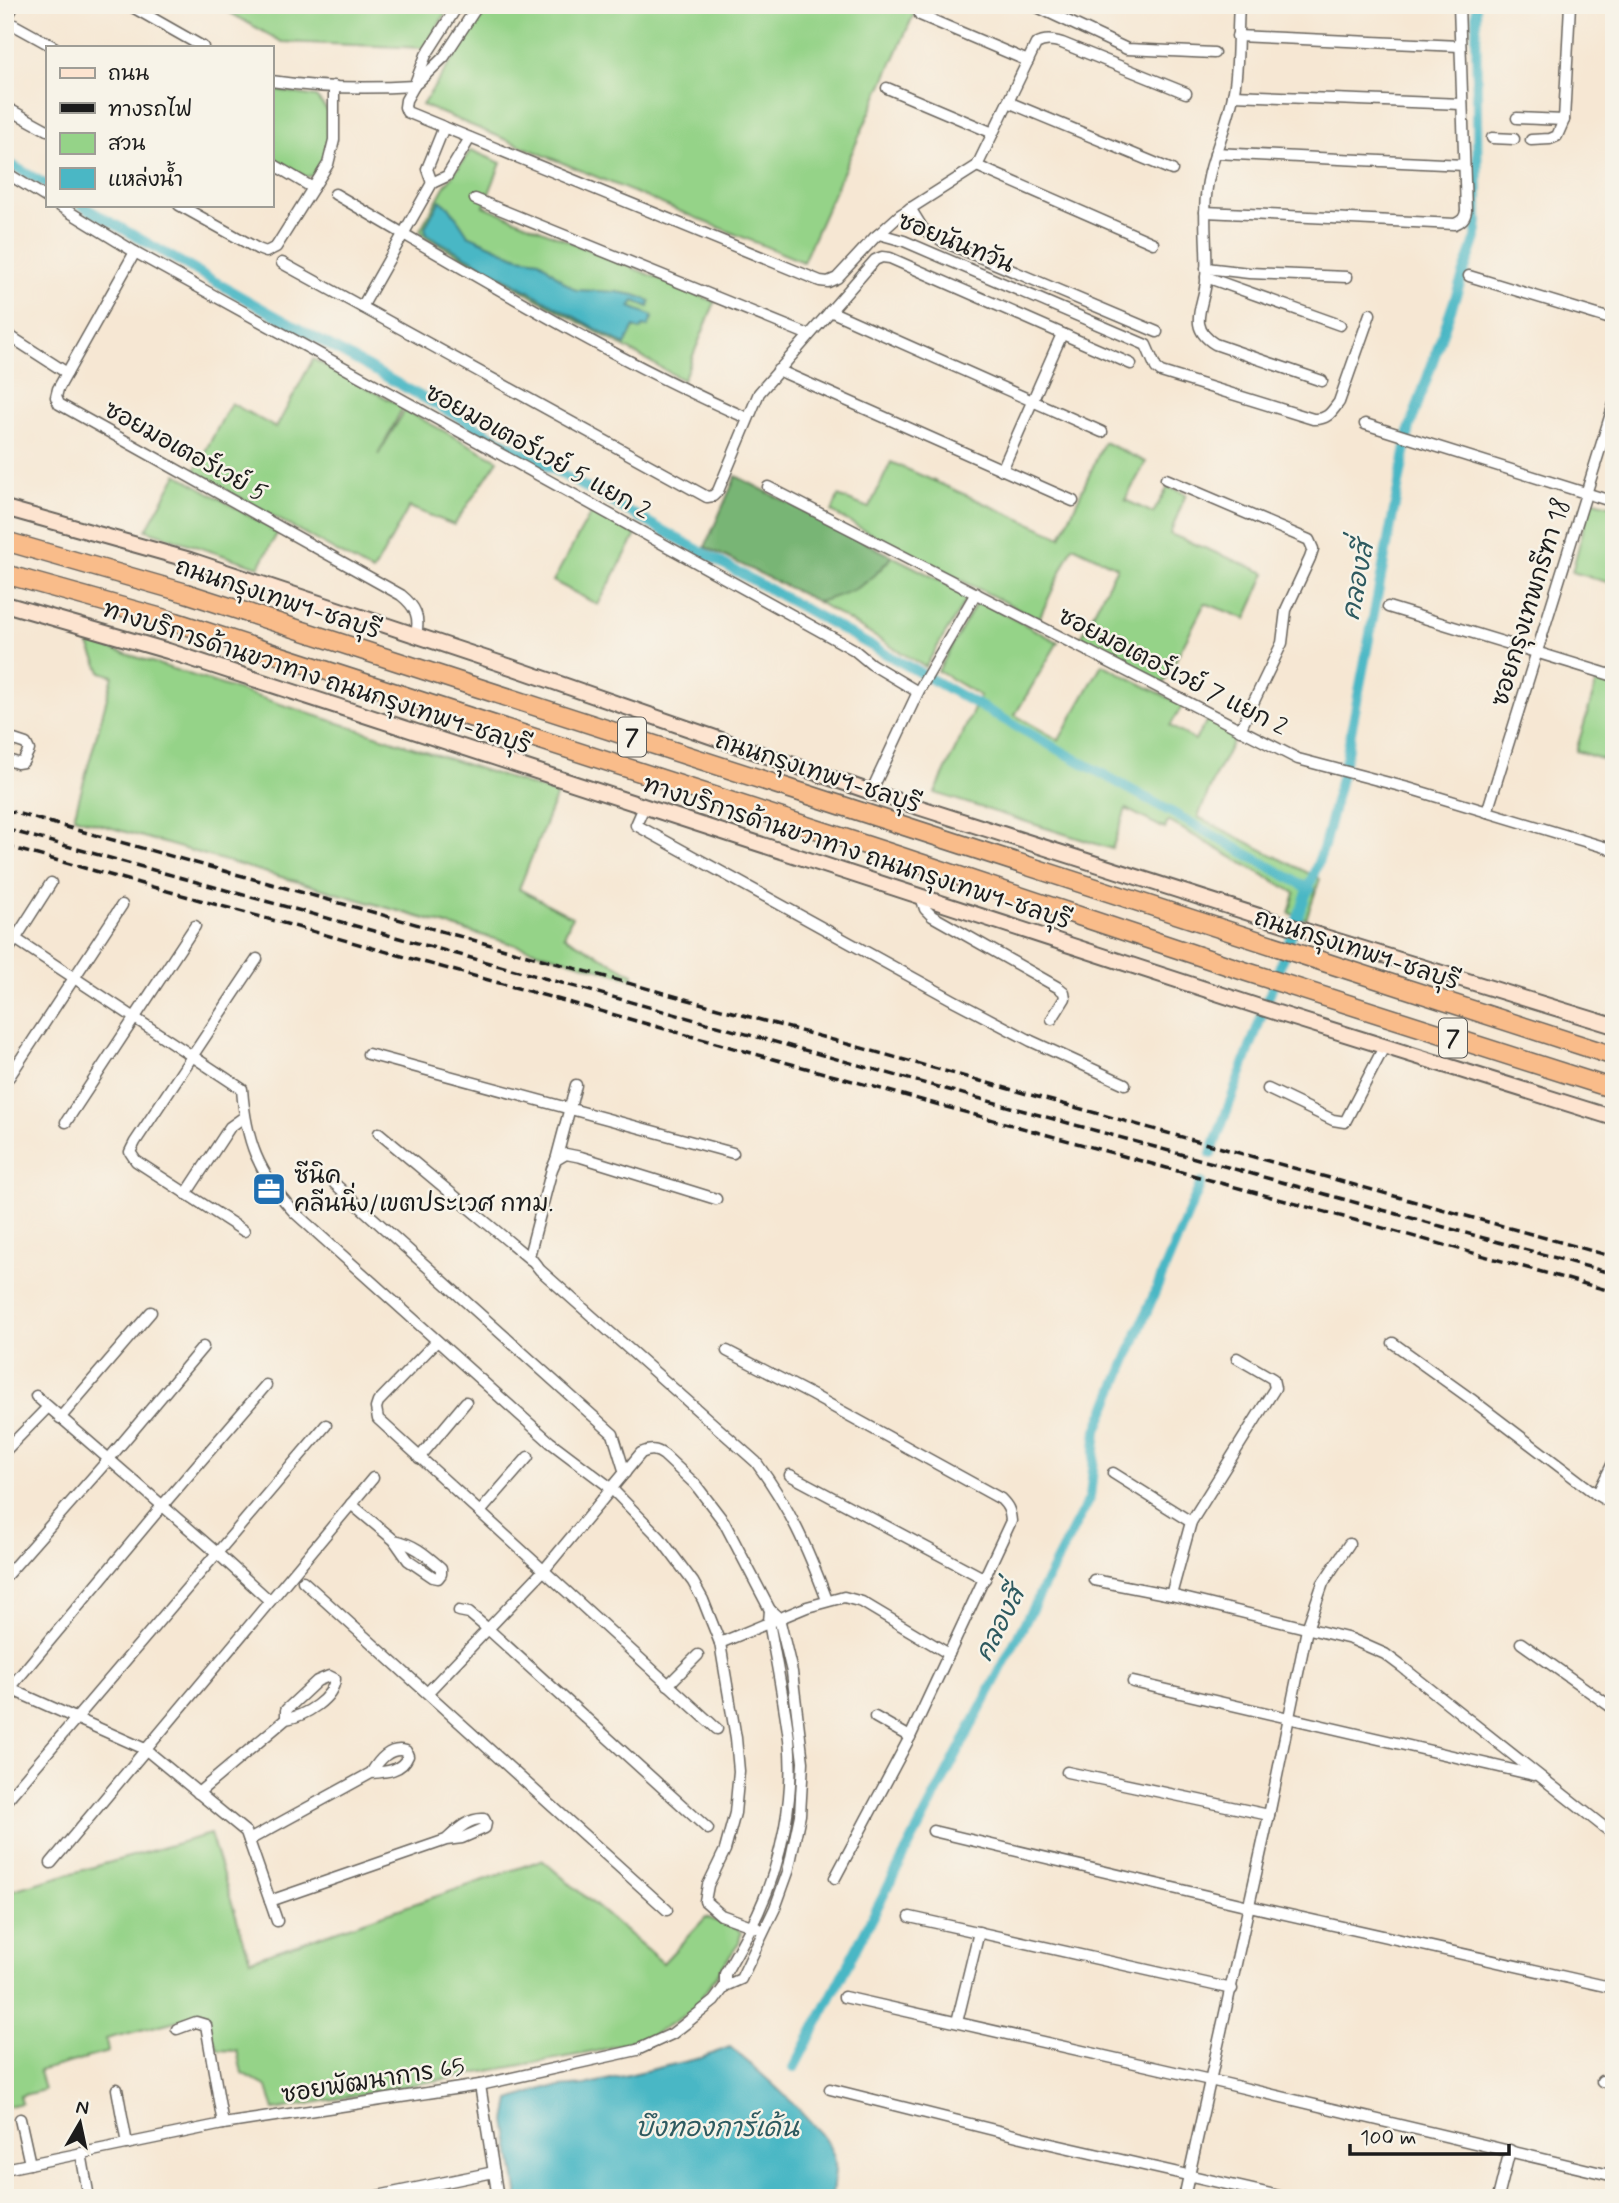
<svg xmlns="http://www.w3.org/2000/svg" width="1619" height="2203" font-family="Mynerve,'Playpen Sans Thai',sans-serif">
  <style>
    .green { fill: #95d388; stroke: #587852; stroke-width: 2 }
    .forest { fill: #78b574; stroke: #4a6848; stroke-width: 2 }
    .water { fill: #4ab7c5; stroke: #336a70; stroke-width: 2 }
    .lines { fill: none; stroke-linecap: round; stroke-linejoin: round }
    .canal { stroke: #4ab7c5; stroke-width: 10 }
    .minor-casing { stroke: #68635c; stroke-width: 13 }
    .secondary-casing { stroke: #68635c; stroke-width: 18 }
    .motorway-casing { stroke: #68635c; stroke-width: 21 }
    .minor { stroke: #fff; stroke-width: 10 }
    .secondary { stroke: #fde4d0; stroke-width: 14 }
    .motorway { stroke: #f9bc8a; stroke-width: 18 }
    .rail { stroke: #1c1c1c; stroke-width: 3.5; stroke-dasharray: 10 5; stroke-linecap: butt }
    .labels { text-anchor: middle; stroke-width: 5; stroke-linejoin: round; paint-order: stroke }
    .shield { fill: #f7f3e8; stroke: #5e5c59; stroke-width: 2 }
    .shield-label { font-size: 23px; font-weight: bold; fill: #1c1c1c }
    .street-label { font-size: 24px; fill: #1c1c1c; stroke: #f7f3e8 }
    .poi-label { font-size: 24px; fill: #1c1c1c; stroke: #f7f3e8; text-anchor: start }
    .water-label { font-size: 26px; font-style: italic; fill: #2e5a60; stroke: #f7f3e8 }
  </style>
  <rect width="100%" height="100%" fill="#f7f3e8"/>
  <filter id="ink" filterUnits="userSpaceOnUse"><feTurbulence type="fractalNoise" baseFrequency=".0143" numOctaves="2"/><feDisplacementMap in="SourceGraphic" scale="14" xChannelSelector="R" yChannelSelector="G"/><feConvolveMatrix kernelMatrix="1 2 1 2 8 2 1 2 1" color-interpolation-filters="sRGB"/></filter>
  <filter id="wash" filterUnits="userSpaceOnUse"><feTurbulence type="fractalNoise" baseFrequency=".00686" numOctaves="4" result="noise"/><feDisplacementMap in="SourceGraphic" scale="28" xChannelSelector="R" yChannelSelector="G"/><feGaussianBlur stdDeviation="1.57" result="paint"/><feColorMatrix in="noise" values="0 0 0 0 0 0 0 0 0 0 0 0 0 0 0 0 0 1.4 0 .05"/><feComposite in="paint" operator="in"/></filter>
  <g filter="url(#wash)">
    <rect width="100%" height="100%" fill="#f6e7d3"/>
    <g class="green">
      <polygon points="216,5 451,5 424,48 282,42"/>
      <polygon points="489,5 918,5 803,262 422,105"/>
      <polygon points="271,89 316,97 328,111 329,134 324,159 318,174 306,177 271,157"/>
      <polygon points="471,150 501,163 484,206 715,302 683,380 424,236 420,230 444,187"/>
      <polygon points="313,359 403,407 378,455 405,410 498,460 454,525 409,507 373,572 194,472 231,403 276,428"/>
      <polygon points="1104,442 1146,462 1125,500 1153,513 1168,487 1186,494 1170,534 1266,573 1246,619 1205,603 1163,684 1079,641 1117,567 1073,546 1039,619 896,548 832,512 838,496 869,508 891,462 1061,537"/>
      <polygon points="177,474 278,532 259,567 146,530"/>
      <polygon points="1591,500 1614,506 1614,584 1572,572"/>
      <polygon points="592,511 636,535 598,605 553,581"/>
      <path d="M892,556l77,39 -44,72 -107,-65c38,-11 48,-15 74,-46z"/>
      <polygon points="984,603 1058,642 1015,715 1059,740 1102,664 1183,705 1170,726 1195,740 1208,719 1237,734 1215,776 1198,817 1320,879 1306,919 1289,913 1295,893 1168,821 1165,829 1126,809 1112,849 935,793 980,696 938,671 975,605"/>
      <polygon points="87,641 557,794 519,889 572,917 564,936 633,974 633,979 74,817 113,676 101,672"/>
      <polygon points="1599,674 1614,679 1614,725 1609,739 1612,749 1614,748 1614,763 1576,751"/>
      <polygon points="210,1834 250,1960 542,1860 663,1963 706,1917 738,1929 741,1933 739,1943 692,2011 652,2035 594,2052 274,2110 267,2087 242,2073 237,2051 218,2050 203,2014 106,2039 108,2052 39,2071 44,2090 20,2096 22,2103 5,2107 5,1892"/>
    </g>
    <path class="forest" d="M736,476l156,80c-26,31 -36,35 -74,46l-113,-55z"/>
    <g class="water">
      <polygon points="440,200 450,208 468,235 518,257 539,260 564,282 576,290 617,292 635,295 650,301 649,307 634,301 630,307 653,316 648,327 643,326 640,330 634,327 625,345 426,234 425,227"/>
      <path d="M730,2047c24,20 103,86 105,115 1,10 -2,22 -3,33l-13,3h-301l-12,-77 4,-21 36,-12 39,-3 116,-27z"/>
    </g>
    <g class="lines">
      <g class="canal">
        <polyline points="5,161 47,185"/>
        <polyline points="81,205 249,301 1310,889"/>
        <polyline points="1211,1154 1324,846 1346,758 1410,427 1476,238 1478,222 1476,5"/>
        <polyline points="794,2068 1090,1497 1097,1430 1201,1183"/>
      </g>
    </g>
  </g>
  <g filter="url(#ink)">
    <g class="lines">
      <g class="minor-casing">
        <g id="minor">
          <polyline points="129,5 203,47"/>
          <path d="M458,5l-32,50 -12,31 -8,14 -1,7 2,5 413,169 8,1 9,-4 38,-41 4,-3 25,7 242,104 10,23 5,4 152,47c14,1 18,-6 26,-17l31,-88"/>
          <polyline points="1033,5 1127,49 1214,53"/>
          <path d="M1239,5c-2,29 0,59 -5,86 -6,36 -25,68 -28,105 -3,28 2,57 0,86 -3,26 -19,45 9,62l107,37"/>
          <polyline points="920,15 1028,61"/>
          <polyline points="5,20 54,47"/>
          <polyline points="5,21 14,5"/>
          <polyline points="1237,36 1460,46"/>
          <path d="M271,81c47,7 96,8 143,5"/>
          <polyline points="417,83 444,57 478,5"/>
          <polyline points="887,88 993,133"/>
          <polyline points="1233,95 1462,104"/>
          <polyline points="1008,102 1172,170"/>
          <polyline points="5,107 47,130"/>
          <polyline points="1517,118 1564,120 1570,5"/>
          <polyline points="1492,138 1514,139"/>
          <polyline points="1531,140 1550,139 1557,136 1564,120"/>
          <polyline points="1215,153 1464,165"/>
          <polyline points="271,163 313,188"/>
          <polyline points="977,166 1153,243"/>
          <polyline points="5,172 47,198"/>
          <polyline points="432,183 427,169 444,127"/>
          <path d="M335,194c135,78 269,161 412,224"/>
          <polyline points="475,199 809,335"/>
          <polyline points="58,205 135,252 853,649 871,664 918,692"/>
          <polyline points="179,205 258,249 266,252 276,247 328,164 334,140 334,86"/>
          <polyline points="910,208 923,229 944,242 1157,332"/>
          <path d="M1205,212l250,12c7,-3 10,-6 11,-13l-7,-206"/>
          <path d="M879,234l21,-19 77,-49 59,-122c9,-5 16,-4 26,-1l124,50"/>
          <path d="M135,252l-77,137 -2,8 3,7 342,191c15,12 19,22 15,40"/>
          <polyline points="282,263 707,497 713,496 718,491 759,393 875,260 882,257 890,258 1131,364"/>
          <polyline points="1206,268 1249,273 1347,277"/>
          <polyline points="1469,276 1614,320"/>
          <polyline points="1206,277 1340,325"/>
          <polyline points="362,307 432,183 447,176 470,138"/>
          <polyline points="830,311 1102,432"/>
          <polyline points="5,333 67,373"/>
          <polyline points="778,370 1073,501"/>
          <polyline points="1365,424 1614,502"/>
          <polyline points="1002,470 1062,334"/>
          <polyline points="1166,479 1309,540 1313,549 1310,558 1286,610 1282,643 1240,730"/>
          <polyline points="768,487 1298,759 1408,788 1614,850"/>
          <polyline points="1388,607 1614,676"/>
          <polyline points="5,737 26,744 29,750 23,762 17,763 5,759"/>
          <polyline points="871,792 918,692 976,593"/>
          <polyline points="644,807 636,825 955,1001 1031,1041 1125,1084"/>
          <polyline points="1487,812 1614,404"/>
          <polyline points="921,897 925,909 932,916 1059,988 1064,992 1065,998 1052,1019"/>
          <path d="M5,932l237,157c4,53 16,83 52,123l256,230 61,46 49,50 33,44 10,18 17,43 16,95 3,33 -4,42 -10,37 -17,35 -3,16 16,14 36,13"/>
          <polyline points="5,955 51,883"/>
          <polyline points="368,1054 733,1153"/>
          <polyline points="9,1077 122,905"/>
          <polyline points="1268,1089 1333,1120 1345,1122 1384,1047"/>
          <polyline points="66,1122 195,926"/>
          <polyline points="379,1133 531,1260"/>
          <polyline points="556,1160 576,1085"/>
          <polyline points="335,1184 613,1434 625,1473"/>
          <polyline points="186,1194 230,1127 244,1117"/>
          <path d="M716,1199l-135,-42 -15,-3 -10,6 -4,9 -23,87 11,14 216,192c34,46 51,85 71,138"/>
          <polyline points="244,1231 136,1161 130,1152 135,1142 257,959"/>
          <polyline points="437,1341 378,1402 376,1408 378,1419 717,1729"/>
          <polyline points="1393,1343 1471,1399 1597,1495 1614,1461"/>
          <path d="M727,1351l85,44 189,104c7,7 9,11 10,22l-101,216 -75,141"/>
          <polyline points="36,1396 217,1553 270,1601"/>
          <polyline points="60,1418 151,1312"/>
          <polyline points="5,1451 48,1407"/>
          <polyline points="419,1458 466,1402"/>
          <polyline points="1113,1473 1191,1522"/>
          <polyline points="790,1475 985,1579"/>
          <polyline points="1597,1495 1614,1505"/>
          <path d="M351,1504l43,36 14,20 25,17 5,1 3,-4v-6c-15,-13 -27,-24 -47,-28"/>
          <polyline points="480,1512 528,1457"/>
          <polyline points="5,1577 108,1460 203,1347"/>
          <polyline points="1094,1580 1171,1595 1351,1639 1385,1654 1401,1666 1614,1835"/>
          <polyline points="303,1581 667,1910"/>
          <polyline points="1171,1595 1191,1522 1275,1388 1273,1379 1237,1358"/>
          <polyline points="459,1611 469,1613 488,1629 708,1829"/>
          <polyline points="720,1643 807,1607 844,1597 862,1602 949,1654"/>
          <polyline points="1521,1643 1614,1709"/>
          <polyline points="1133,1682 1534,1775"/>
          <polyline points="668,1685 698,1655"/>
          <polyline points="6,1687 145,1749 246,1832 277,1921"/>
          <path d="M428,1692l116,-122 97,-117c9,-4 15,-4 23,2l31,29 29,38 46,88"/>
          <polyline points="5,1694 162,1506 266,1385"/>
          <polyline points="875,1717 910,1737"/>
          <polyline points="1067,1772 1269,1815"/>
          <path d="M198,1793l88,-74c19,-3 47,-20 49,-40l-6,-3 -12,5 -31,29v9"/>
          <polyline points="5,1802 326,1425"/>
          <polyline points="933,1831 1249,1906 1614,1988"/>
          <path d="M249,1840l122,-67c15,-1 31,-2 37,-17l-2,-5c-16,-5 -27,9 -35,22"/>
          <polyline points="51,1863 373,1478"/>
          <path d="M270,1901l176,-61 16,-2 23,-10 1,-5 -2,-4c-16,-1 -27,11 -38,21"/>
          <polyline points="910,1917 1232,1989"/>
          <polyline points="844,1997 1210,2080 1614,2176"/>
          <polyline points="957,2022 979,1932"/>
          <polyline points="177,2029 196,2022 206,2025 223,2124"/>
          <polyline points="1602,2081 1614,2083"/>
          <polyline points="480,2085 498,2198"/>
          <polyline points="117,2089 127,2144"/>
          <polyline points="830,2089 1038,2141 1288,2198"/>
          <polyline points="20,2119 30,2164"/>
          <polyline points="81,2153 89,2198"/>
          <path d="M5,2169l218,-45 257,-39 157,-35 35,-16 13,-10 29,-23 11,-15 16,-7 34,-71 13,-36 12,-57 3,-53 -11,-90 -13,-54 -9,-8 -1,12c7,39 15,78 20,117 6,57 -7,122 -31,174 -10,21 -22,41 -33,61v12"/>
          <polyline points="368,2198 494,2172"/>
          <polyline points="1184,2198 1269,1815 1307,1629 1323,1583 1349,1544"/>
          <polyline points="1498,2198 1510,2150"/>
        </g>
      </g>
      <g class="secondary-casing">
        <g id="secondary">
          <polyline points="5,508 190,560 514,668 871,792 1315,934 1614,1026"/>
          <polyline points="5,604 168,651 1281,1014 1614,1118"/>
        </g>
      </g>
      <g class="motorway-casing">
        <g id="motorway">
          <polyline points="5,541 186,593 1614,1056"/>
          <polyline points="5,574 176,622 884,851 1247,972 1614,1089"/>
        </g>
      </g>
      <use href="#minor" class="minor"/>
      <use href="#secondary" class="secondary"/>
      <use href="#motorway" class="motorway"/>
      <g class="rail">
        <polyline points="5,810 1614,1257"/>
        <polyline points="5,829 1614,1274"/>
        <polyline points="5,846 1614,1292"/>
      </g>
    </g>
  </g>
  <defs>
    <g id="office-square" transform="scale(1.75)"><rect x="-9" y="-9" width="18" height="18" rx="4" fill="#1f6fb2" stroke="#f7f3e8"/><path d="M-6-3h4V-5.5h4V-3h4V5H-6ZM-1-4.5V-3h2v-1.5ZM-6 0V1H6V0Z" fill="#fff"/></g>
  </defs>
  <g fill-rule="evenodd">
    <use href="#office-square" x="269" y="1189"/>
  </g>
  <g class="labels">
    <g class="shield">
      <rect x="618" y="717.5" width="28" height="39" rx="5"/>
      <rect x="1439" y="1018.5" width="28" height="39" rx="5"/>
    </g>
    <g class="shield-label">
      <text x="632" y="745">7</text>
      <text x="1453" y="1046">7</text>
    </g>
    <g class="street-label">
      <text transform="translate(956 242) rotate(22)" y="8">ซอยนันทวัน</text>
      <text transform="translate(186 451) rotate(29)" y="8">ซอยมอเตอร์เวย์ 5</text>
      <text transform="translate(538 451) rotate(29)" y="8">ซอยมอเตอร์เวย์ 5 แยก 2</text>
      <text transform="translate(278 598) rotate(18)" y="8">ถนนกรุงเทพฯ-ชลบุรี</text>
      <text transform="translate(1530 602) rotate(-73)" y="8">ซอยกรุงเทพกรีฑา 18</text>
      <text transform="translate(1173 671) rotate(27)" y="8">ซอยมอเตอร์เวย์ 7 แยก 2</text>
      <text transform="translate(317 677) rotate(18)" y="8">ทางบริการด้านขวาทาง ถนนกรุงเทพฯ-ชลบุรี</text>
      <text transform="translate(818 772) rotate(18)" y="8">ถนนกรุงเทพฯ-ชลบุรี</text>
      <text transform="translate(857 852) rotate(18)" y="8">ทางบริการด้านขวาทาง ถนนกรุงเทพฯ-ชลบุรี</text>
      <text transform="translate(1357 949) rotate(18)" y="8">ถนนกรุงเทพฯ-ชลบุรี</text>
      <text transform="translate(373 2080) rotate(-9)" y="8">ซอยพัฒนาการ 65</text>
    </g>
    <g class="poi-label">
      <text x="294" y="1183">ซีนิค<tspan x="294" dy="28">คลีนนิ่ง/เขตประเวศ กทม.</tspan></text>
    </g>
    <g class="water-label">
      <text transform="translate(1357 581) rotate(-79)" y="9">คลองสี่</text>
      <text transform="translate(999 1624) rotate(-63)" y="9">คลองสี่</text>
      <text x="717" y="2136">บึงทองการ์เด้น</text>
    </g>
  </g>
  <rect width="1619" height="2203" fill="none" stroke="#f7f3e8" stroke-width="28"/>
  <rect x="46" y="46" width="228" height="161" fill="#f7f3e8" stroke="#9f9d96" stroke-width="2"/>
  <rect x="60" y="68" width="35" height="10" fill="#fde4d0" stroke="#9f9d96" stroke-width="2"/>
  <text x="108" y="80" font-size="21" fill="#1c1c1c">ถนน</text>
  <rect x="60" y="103" width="35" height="10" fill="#1c1c1c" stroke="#9f9d96" stroke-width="2"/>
  <text x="108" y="116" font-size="21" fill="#1c1c1c">ทางรถไฟ</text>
  <rect x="60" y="133" width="35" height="21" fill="#95d388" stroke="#9f9d96" stroke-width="2"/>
  <text x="108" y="150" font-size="21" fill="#1c1c1c">สวน</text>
  <rect x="60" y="168" width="35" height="21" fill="#4ab7c5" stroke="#9f9d96" stroke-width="2"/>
  <text x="108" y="186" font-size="21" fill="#1c1c1c">แหล่งน้ำ</text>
  <g transform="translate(80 2123) rotate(9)" stroke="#f7f3e8" stroke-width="5" paint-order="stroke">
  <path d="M0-5L12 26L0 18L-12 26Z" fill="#1c1c1c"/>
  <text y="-10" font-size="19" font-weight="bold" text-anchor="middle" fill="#1c1c1c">N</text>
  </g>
  <path d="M1350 2144v10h159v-10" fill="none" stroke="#1c1c1c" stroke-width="3.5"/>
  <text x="1360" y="2144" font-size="21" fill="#1c1c1c" stroke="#f7f3e8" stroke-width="5" paint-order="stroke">100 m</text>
</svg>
